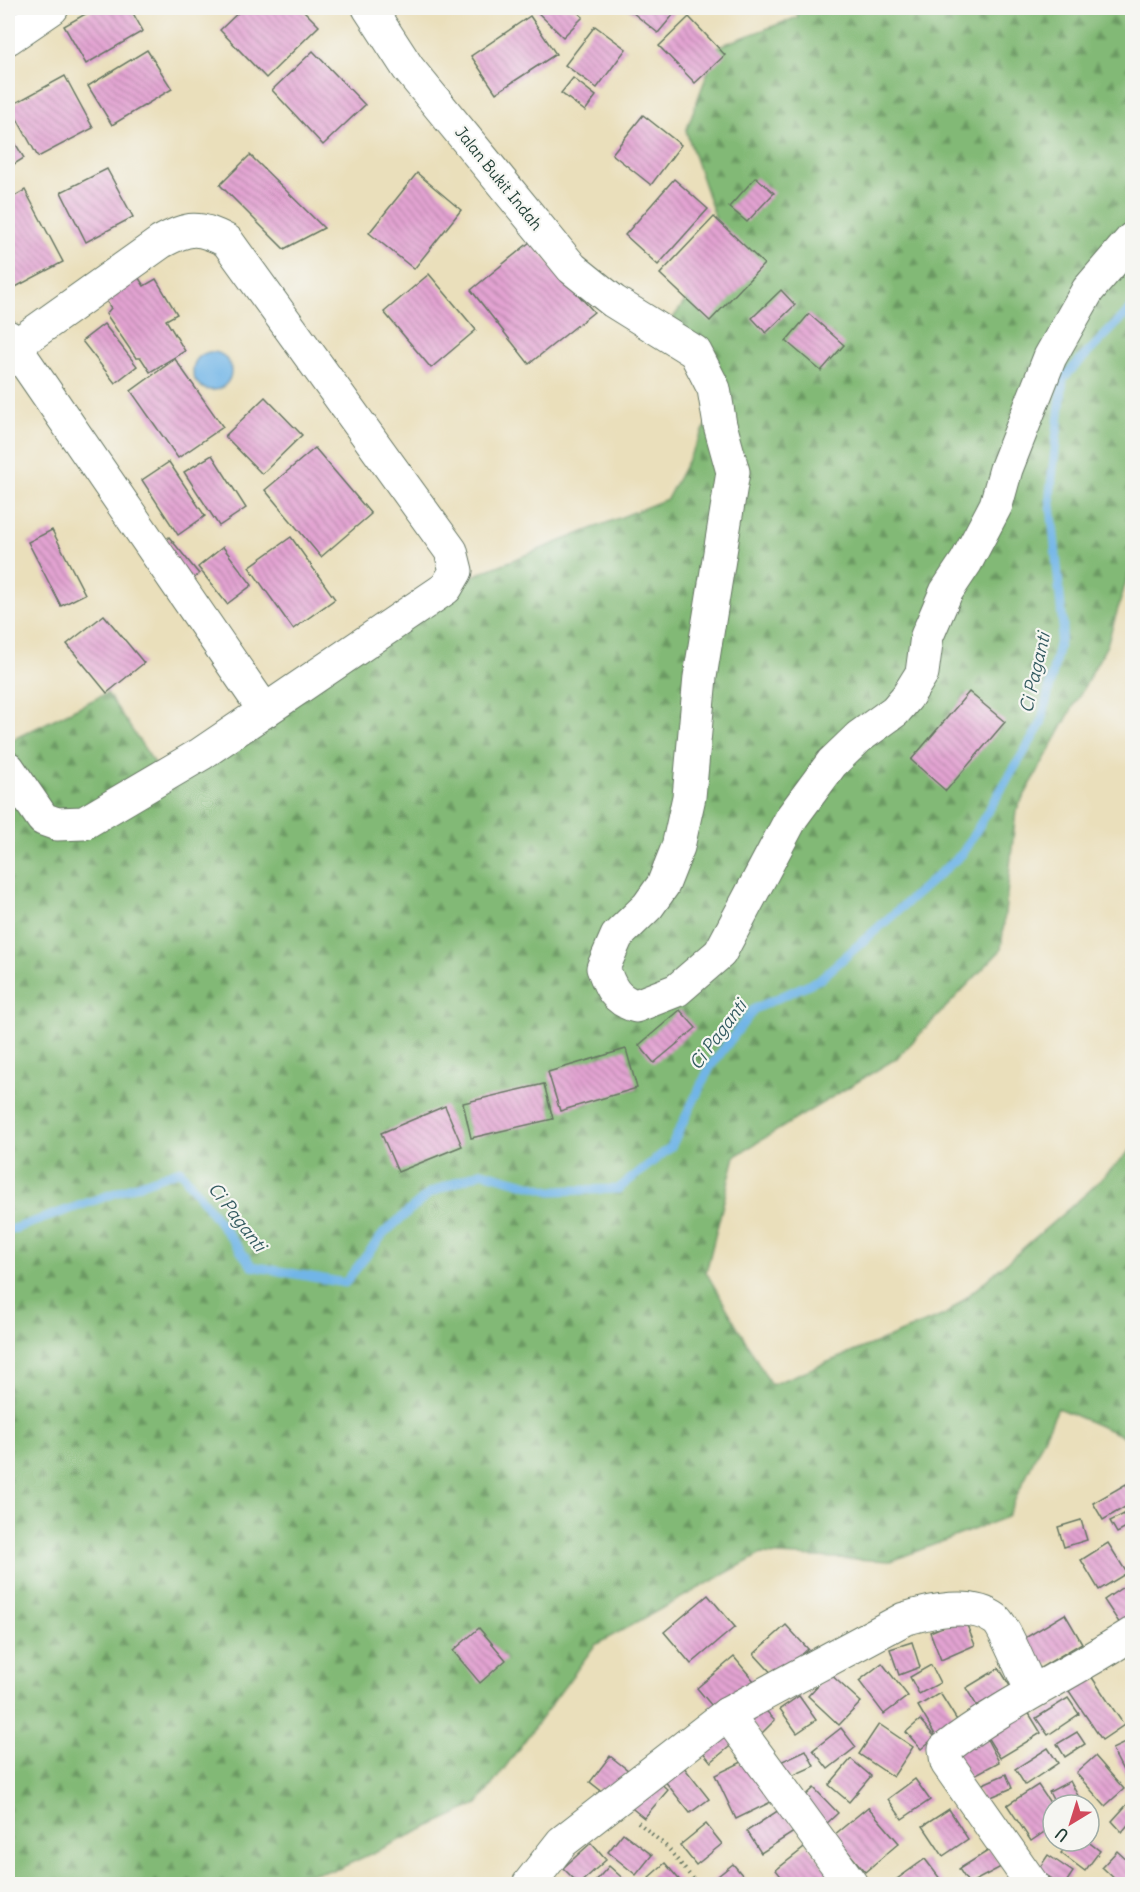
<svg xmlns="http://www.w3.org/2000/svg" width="1140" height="1892" font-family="Delius,sans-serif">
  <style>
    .forest { fill: url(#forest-firs); stroke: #507b55; stroke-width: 1.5 }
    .water { fill: #71b5e7; stroke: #48798e; stroke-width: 1.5 }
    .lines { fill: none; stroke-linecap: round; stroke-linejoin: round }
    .stream { stroke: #71b5e7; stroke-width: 9 }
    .building { fill: url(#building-back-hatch) }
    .minor-casing { stroke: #667663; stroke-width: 35 }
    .path { stroke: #667663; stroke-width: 4; stroke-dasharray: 1.5 4.5; stroke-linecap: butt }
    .minor { stroke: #fff; stroke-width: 33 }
    .labels { text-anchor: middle; stroke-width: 4.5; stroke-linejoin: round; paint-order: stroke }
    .street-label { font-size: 16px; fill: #1f3d34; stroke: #f6f6f2 }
    .water-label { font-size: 18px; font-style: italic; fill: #345b61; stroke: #f6f6f2 }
  </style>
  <defs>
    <pattern id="forest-firs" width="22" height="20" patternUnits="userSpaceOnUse" patternTransform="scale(1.5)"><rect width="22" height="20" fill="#82b976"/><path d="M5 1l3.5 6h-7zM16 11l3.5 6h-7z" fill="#6a9862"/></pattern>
    <pattern id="building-back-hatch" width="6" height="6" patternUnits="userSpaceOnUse" patternTransform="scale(1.5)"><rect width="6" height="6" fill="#e3a3d2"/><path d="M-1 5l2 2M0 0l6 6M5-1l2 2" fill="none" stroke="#b786ab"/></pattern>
  </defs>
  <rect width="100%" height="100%" fill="#f6f6f2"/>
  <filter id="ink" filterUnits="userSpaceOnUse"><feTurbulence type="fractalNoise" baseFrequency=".0167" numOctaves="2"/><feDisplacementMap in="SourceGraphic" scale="12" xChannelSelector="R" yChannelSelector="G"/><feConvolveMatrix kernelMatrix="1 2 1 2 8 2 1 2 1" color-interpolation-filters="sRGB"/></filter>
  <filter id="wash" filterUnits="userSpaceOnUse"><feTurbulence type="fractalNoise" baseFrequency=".008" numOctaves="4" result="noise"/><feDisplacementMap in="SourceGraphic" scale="24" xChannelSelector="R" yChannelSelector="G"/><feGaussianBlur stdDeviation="1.35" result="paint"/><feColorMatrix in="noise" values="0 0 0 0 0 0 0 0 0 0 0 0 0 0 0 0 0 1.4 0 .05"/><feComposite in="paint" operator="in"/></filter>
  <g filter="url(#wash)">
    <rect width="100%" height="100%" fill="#eadfbb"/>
    <polygon class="forest" points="795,8 1132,8 1132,562 1107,645 1016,811 1001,950 897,1058 735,1156 706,1272 771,1385 947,1314 1088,1192 1132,1149 1132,1440 1058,1408 1007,1517 891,1561 761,1554 595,1645 478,1804 338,1869 241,1884 8,1884 8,742 107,693 161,773 470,577 667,499 725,390 673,318 725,246 686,131 717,47 798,17"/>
    <circle class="water" cx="212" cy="371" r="19"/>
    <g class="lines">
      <polyline class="stream" points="8,1231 180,1170 252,1266 345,1283 384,1233 430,1193 482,1172 551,1191 618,1189 671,1147 710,1067 754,1009 820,979 962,854 1041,724 1063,627 1050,495 1063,378 1132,308"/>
    </g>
    <g id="blocks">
      <g class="building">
        <polygon points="96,8 130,8 143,31 86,64 64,26"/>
        <polygon points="243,8 301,8 319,26 266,78 220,30"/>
        <polygon points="533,8 573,8 583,17 563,37"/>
        <polygon points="627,8 679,8 658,33"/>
        <polygon points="530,16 556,54 496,93 471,56"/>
        <polygon points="689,17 725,55 695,83 659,46"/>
        <polygon points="595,26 626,49 597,88 565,65"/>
        <polygon points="147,50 172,89 112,125 88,86"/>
        <polygon points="313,51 365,105 323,145 272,90"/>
        <polygon points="65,76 93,128 38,157 10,106"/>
        <polygon points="573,78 596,96 585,111 561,93"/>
        <polygon points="643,115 681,145 651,185 612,154"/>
        <polygon points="8,131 24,158 8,168"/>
        <polygon points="250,155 324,228 284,249 220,185"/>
        <polygon points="107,169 133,217 86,242 61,192"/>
        <polygon points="417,173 461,210 414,269 369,233"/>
        <polygon points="756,177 774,193 747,222 729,207"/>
        <polygon points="674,179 708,209 658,265 625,235"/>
        <polygon points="25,190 63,262 8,291 8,200"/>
        <polygon points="714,217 764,264 710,321 660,274"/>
        <polygon points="530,242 594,312 529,364 471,290"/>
        <polygon points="429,274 476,330 431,368 384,312"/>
        <polygon points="137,275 144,286 156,279 177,314 166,320 185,351 150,372 141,358 136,358 106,314 111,308 103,296"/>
        <polygon points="781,290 795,305 766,333 752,318"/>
        <polygon points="809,314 844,345 821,371 786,341"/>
        <polygon points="104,324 137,366 115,383 82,341"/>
        <polygon points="175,359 223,427 178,458 131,391"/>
        <polygon points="265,397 302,435 262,474 225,436"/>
        <polygon points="315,448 371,514 321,557 265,490"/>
        <polygon points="212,455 246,508 219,526 184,472"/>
        <polygon points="169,462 205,516 178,535 142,480"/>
        <polygon points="52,530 85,594 61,606 28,542"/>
        <polygon points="169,537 199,574 186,585 156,548"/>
        <polygon points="291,537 335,599 293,629 249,567"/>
        <polygon points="223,547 252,585 227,604 198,567"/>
        <polygon points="104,615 144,663 107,693 67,644"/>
        <polygon points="969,692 1005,722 946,791 911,760"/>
        <polygon points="680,1010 696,1028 654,1063 639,1045"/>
        <polygon points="626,1049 637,1088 560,1111 548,1072"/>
        <polygon points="544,1084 553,1119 471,1138 463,1103"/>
        <polygon points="445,1106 462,1146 398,1172 381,1133"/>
        <polygon points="1126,1484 1132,1496 1132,1503 1103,1520 1093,1503"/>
        <polygon points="1132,1510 1132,1525 1117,1533 1110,1521"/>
        <polygon points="1081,1520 1087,1540 1064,1547 1058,1527"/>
        <polygon points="1108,1543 1127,1573 1099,1590 1081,1560"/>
        <polygon points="1132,1581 1132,1616 1120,1624 1104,1600"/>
        <polygon points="708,1595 735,1627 691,1664 664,1632"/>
        <polygon points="1065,1614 1082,1643 1032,1673 1015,1644"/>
        <polygon points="964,1618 975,1645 941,1660 930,1632"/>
        <polygon points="786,1625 808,1649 776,1678 754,1654"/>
        <polygon points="479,1628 506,1660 480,1683 453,1651"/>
        <polygon points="912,1642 920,1667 899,1675 890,1649"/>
        <polygon points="734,1657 754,1681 717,1712 697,1688"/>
        <polygon points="882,1663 908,1696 884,1714 859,1681"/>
        <polygon points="931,1665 940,1683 919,1694 910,1677"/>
        <polygon points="999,1668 1010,1686 977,1706 966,1688"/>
        <polygon points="829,1673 861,1702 839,1725 808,1696"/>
        <polygon points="1091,1676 1124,1725 1102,1740 1069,1691"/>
        <polygon points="940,1693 960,1725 937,1738 918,1706"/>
        <polygon points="799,1696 816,1720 797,1733 780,1709"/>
        <polygon points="1068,1698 1079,1714 1048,1735 1036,1718"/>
        <polygon points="759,1704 775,1720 761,1734 746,1718"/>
        <polygon points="1025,1707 1041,1733 1000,1758 984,1732"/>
        <polygon points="725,1720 740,1738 711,1762 696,1744"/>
        <polygon points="920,1720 935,1737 921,1749 906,1732"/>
        <polygon points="879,1724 913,1747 893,1777 859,1754"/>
        <polygon points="841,1728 856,1747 828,1769 813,1750"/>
        <polygon points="982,1730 999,1762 969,1778 952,1746"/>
        <polygon points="1077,1732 1085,1744 1065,1757 1057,1744"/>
        <polygon points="1129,1741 1132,1748 1132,1778 1128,1780 1112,1749"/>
        <polygon points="1048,1748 1058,1763 1025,1785 1015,1769"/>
        <polygon points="806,1750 814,1766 783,1780 776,1764"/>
        <polygon points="610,1756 629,1771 609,1797 590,1782"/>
        <polygon points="1095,1756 1124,1789 1105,1806 1076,1773"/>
        <polygon points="750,1758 771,1802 736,1819 715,1775"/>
        <polygon points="851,1759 871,1776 849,1802 829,1785"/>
        <polygon points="683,1766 709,1799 690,1813 664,1780"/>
        <polygon points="1006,1774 1012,1788 982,1801 976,1787"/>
        <polygon points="653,1776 668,1790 644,1818 628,1805"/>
        <polygon points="915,1779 930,1800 902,1819 888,1799"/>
        <polygon points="1070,1781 1083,1805 1056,1805 1049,1792"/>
        <polygon points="1038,1785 1053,1807 1053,1826 1031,1841 1007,1805"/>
        <polygon points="814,1788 838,1813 825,1825 801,1800"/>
        <polygon points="1132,1799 1132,1820 1122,1832 1112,1821"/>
        <polygon points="868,1807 899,1843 865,1872 834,1835"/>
        <polygon points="782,1808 797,1830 761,1853 747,1831"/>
        <polygon points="949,1809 968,1839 943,1856 923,1826"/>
        <polygon points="706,1824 722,1844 696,1865 680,1845"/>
        <polygon points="623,1833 652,1855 636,1875 608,1852"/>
        <polygon points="1070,1841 1087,1841 1100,1851 1085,1871 1061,1853"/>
        <polygon points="591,1843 606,1860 579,1884 563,1868"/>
        <polygon points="808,1845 838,1884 787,1884 776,1870"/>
        <polygon points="991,1849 1001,1867 969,1884 959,1869"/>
        <polygon points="1117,1851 1132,1865 1132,1884 1120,1884 1102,1867"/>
        <polygon points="1048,1855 1073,1872 1065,1884 1060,1884 1038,1870"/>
        <polygon points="925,1859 944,1884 890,1884"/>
        <polygon points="665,1863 683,1884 655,1884 649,1877"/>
        <polygon points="733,1864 748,1882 744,1884 708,1884"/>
        <polygon points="609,1866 629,1884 593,1884"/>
      </g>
    </g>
  </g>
  <g filter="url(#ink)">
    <use href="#blocks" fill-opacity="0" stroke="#667663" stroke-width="1.5"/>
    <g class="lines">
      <g class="minor-casing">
        <g id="minor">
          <path d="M369,8l39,60 164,200 41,33 82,51 19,37 6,36 13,47 -33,205 -11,120 -11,50 -15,38 -15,21 -31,30 -14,32c7,19 12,32 33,38l41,-16 43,-37 72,-136 40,-54 27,-26 36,-26 12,-14 15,-24 5,-37 19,-44 20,-30 30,-57 10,-36 44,-112 38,-67 44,-51"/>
          <polyline points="8,38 52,8"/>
          <polyline points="8,337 265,711"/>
          <path d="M8,351l153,-109c28,-15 37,-16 66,-1l224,310 5,20 -10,17 -245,166 -117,69 -27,1 -14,-5 -35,-51"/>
          <polyline points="727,1714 851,1884"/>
          <path d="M529,1884l33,-42 165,-128 177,-95c27,-8 67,-18 91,0 9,6 30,59 37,72"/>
          <path d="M1032,1884l-85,-121 -2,-14c58,-45 125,-75 187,-115"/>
        </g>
      </g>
      <polyline class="path" points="638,1822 667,1847 697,1884"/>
      <use href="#minor" class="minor"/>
    </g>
  </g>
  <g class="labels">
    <g class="street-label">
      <text transform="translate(499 178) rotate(51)" y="6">Jalan Bukit Indah</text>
    </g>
    <g class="water-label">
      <text transform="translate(1035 673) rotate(-77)" y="6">Ci Paganti</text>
      <text transform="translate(718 1035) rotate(-53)" y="6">Ci Paganti</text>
      <text transform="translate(237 1217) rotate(52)" y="6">Ci Paganti</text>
    </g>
  </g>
  <rect width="1140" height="1892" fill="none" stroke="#f6f6f2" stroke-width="30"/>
  <g transform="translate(1071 1823) rotate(218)"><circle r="28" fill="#f6f6f2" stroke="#a0aca6" stroke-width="1.5"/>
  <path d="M0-4.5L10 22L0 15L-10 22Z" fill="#d1495b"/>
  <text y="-9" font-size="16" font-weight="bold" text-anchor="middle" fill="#1f3d34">U</text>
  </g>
</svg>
